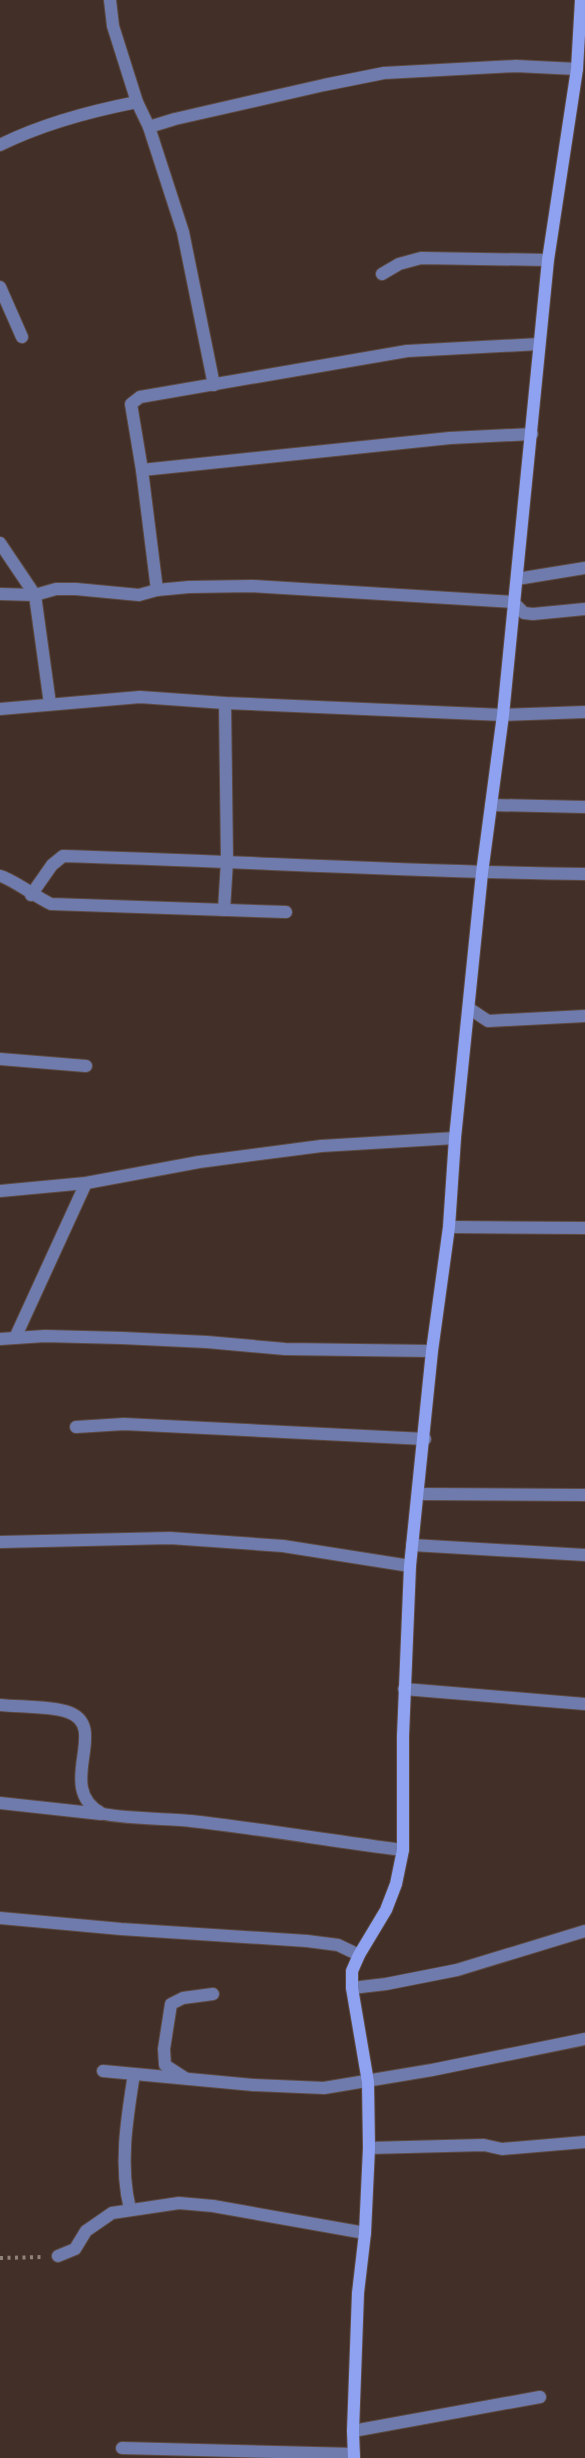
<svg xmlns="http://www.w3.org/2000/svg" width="585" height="2458" font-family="'Sofia Sans Condensed',sans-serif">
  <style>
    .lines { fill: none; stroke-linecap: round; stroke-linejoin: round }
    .street-casing { stroke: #5d4b44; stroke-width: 14 }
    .secondary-casing { stroke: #5d4b44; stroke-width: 14 }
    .path { stroke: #92827c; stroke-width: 4; stroke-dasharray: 3 4.5; stroke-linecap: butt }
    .street { stroke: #6f7bad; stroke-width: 12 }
    .secondary { stroke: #8fa1f1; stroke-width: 12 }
  </style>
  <rect width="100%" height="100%" fill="#422f28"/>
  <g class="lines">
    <g class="street-casing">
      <g id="street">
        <polyline points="110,0 113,26 137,102 149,127 183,232 214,385"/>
        <polyline points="149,127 175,119 324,85 384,73 516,66 577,69"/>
        <path d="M0,145c42,-21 91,-34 137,-43"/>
        <polyline points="382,274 399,264 421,258 548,260"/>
        <polyline points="0,287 22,337"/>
        <polyline points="142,470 131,404 140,397 407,351 539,344"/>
        <polyline points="0,543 35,595 50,704"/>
        <polyline points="517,579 585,568"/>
        <polyline points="157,590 142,470 450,438 532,434"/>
        <polyline points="0,594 35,595 56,589 76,589 139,595 157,590 189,587 252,586 513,602 524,613 533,614 585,609"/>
        <polyline points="0,709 140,697 225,703 503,715 585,712"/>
        <polyline points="491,805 585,807"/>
        <path d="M0,876c9,1 39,23 51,28l235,8"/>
        <path d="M31,895l21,-30 11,-9c174,5 348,16 522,18"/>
        <polyline points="224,910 227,861 225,703"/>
        <polyline points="470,1009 488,1021 585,1016"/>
        <polyline points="0,1059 86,1066"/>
        <polyline points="0,1191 86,1183 199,1162 321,1146 455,1138"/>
        <polyline points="449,1227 585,1228"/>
        <polyline points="15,1338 86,1183"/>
        <polyline points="0,1339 45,1336 122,1338 207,1342 285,1349 432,1351"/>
        <polyline points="76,1427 124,1424 425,1439"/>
        <polyline points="419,1494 585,1495"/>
        <polyline points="0,1542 170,1538 283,1546 410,1566"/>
        <polyline points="412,1545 585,1555"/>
        <polyline points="404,1689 585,1704"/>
        <path d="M0,1705c20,2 50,1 68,7 43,15 -14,75 33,101 10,5 74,6 90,8 71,8 141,20 212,29"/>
        <polyline points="0,1803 101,1814"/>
        <polyline points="0,1918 121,1929 307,1941 338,1945 359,1955"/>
        <polyline points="352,1988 386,1984 457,1970 585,1931"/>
        <polyline points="103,2071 253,2085 324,2088 432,2070 585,2039"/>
        <polyline points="185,2078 165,2065 164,2049 171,2004 183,1998 213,1994"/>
        <polyline points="369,2148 484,2145 502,2149 585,2142"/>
        <path d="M130,2209c-11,-44 -3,-91 4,-135"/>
        <polyline points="58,2256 75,2249 86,2231 112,2213 179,2203 213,2206 365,2233"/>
        <polyline points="353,2431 540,2397"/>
        <polyline points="122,2448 354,2454"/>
      </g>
    </g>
    <g class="secondary-casing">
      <polyline id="secondary" points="354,2458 353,2431 358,2293 365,2233 369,2148 368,2082 352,1988 352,1971 359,1955 386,1910 396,1884 403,1850 403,1736 410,1566 432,1351 449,1227 455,1138 482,873 503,715 548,260 577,69 581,0"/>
    </g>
    <polyline class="path" points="0,2258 44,2257"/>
    <use href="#street" class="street"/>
    <use href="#secondary" class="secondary"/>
  </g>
</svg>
